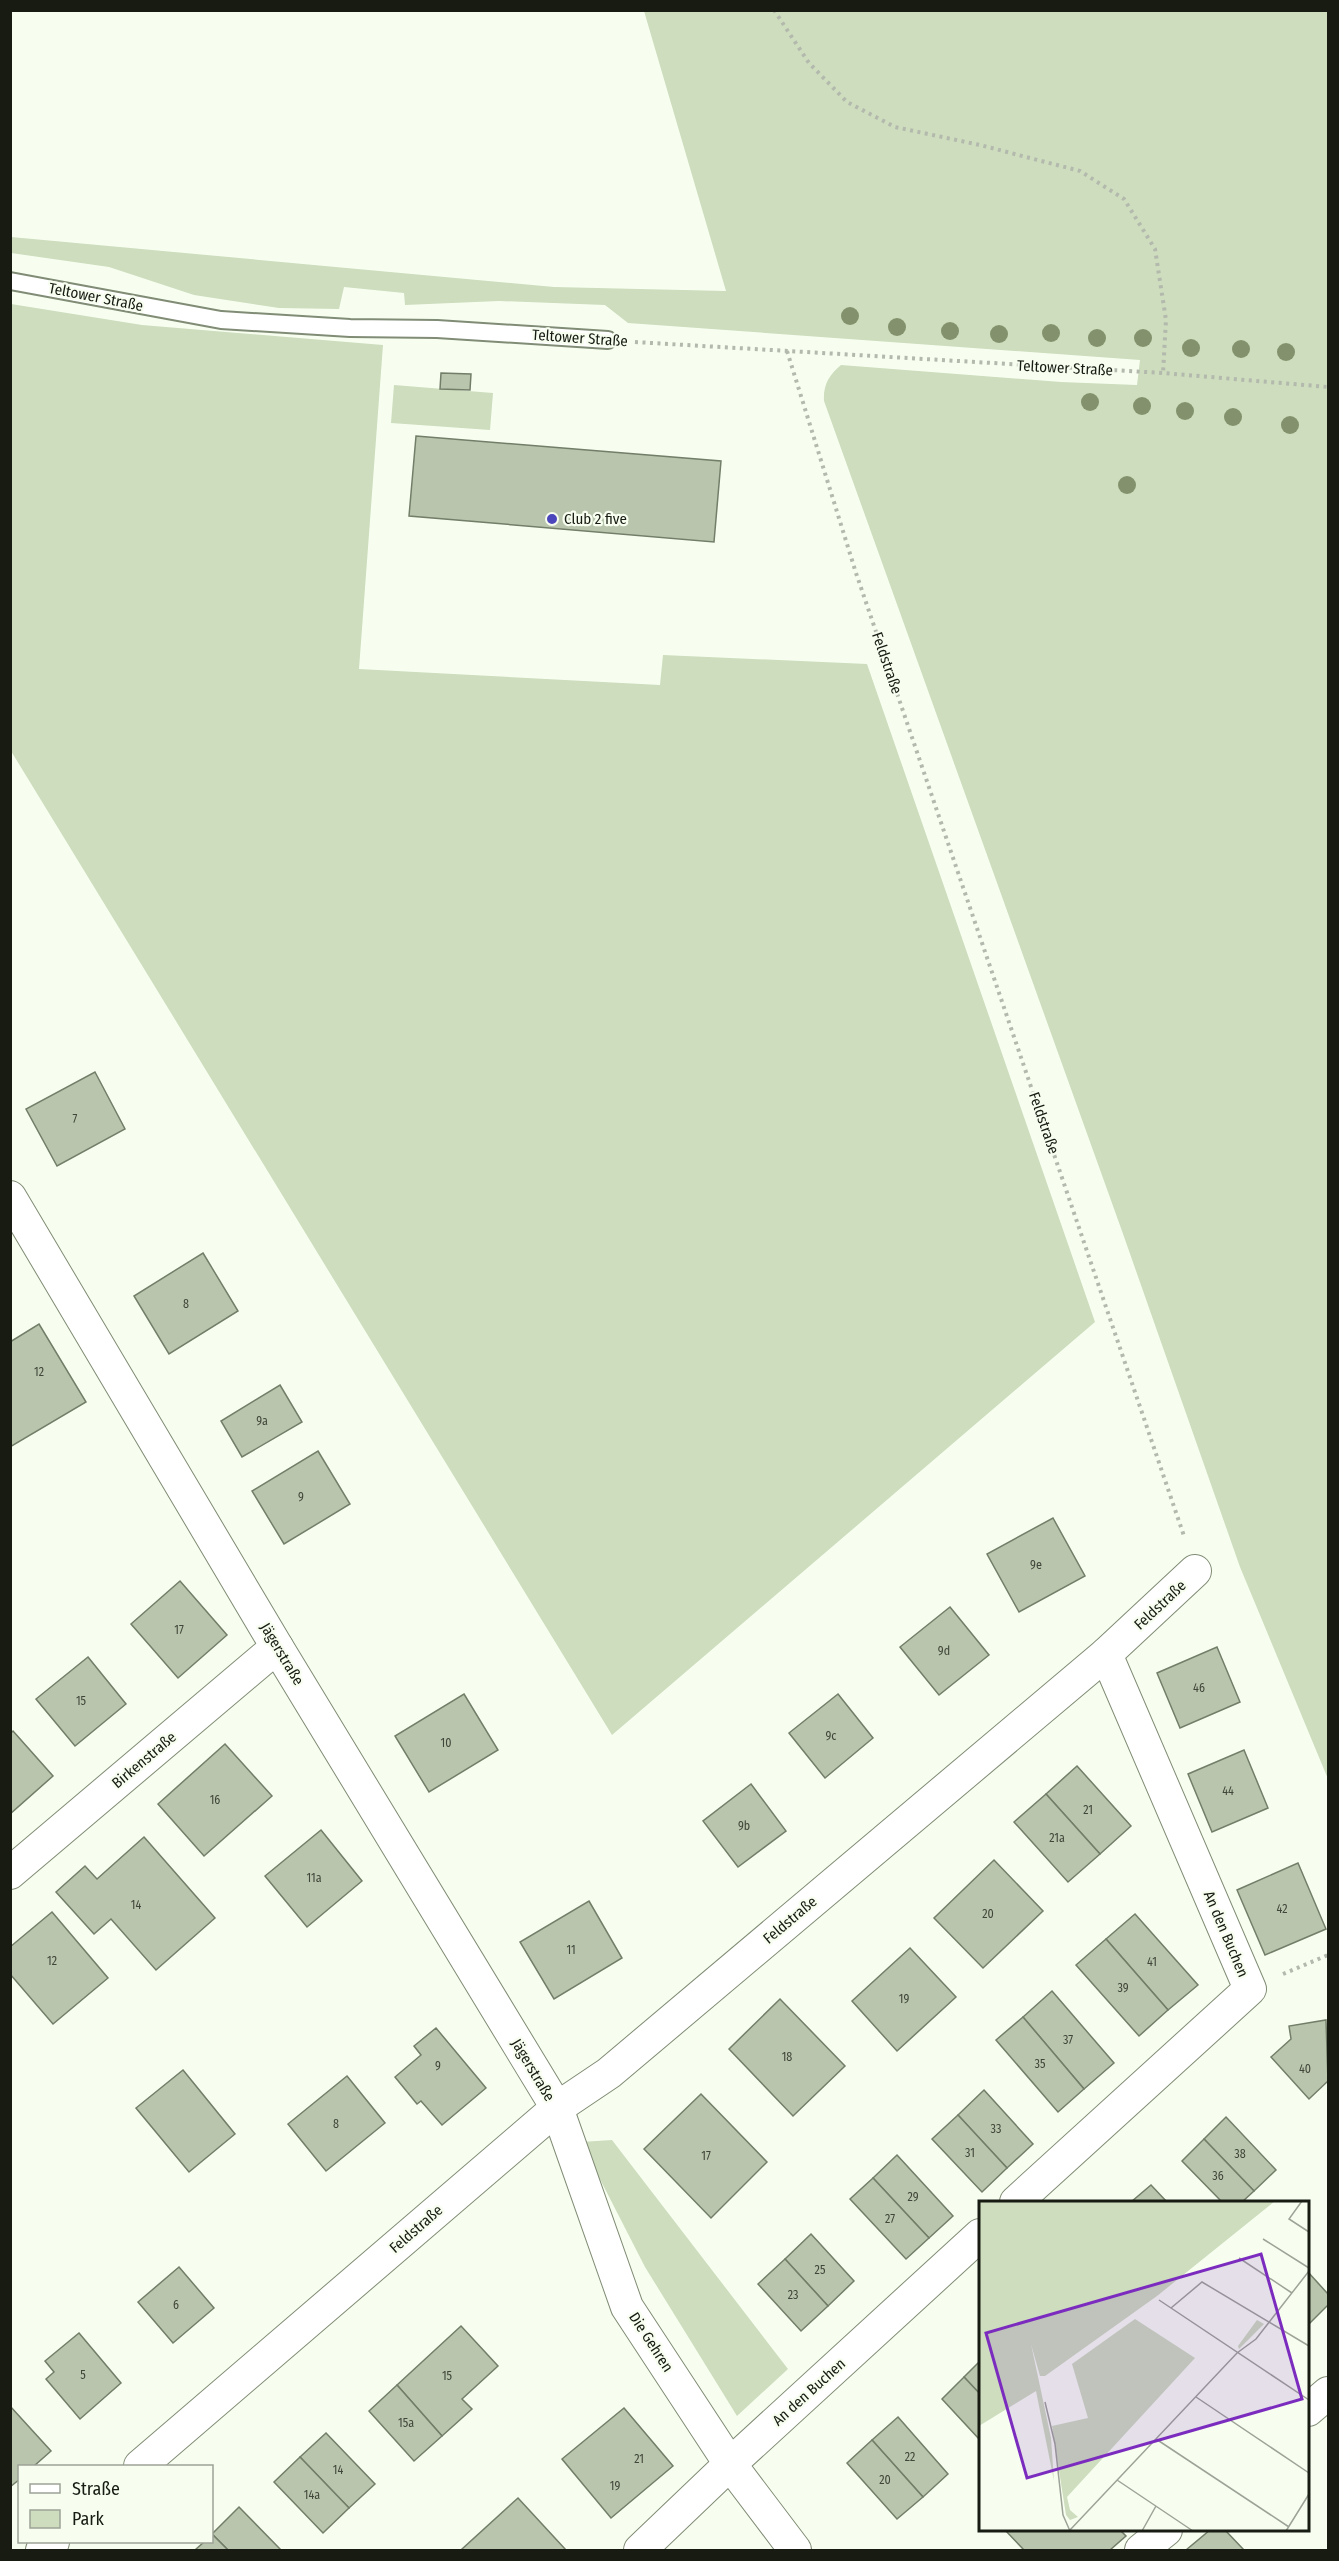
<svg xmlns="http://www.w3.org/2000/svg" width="1339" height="2561" font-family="'Fira Sans Condensed',sans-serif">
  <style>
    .green { fill: #cdddbd }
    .building { fill: #b9c5ad; stroke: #737e69; stroke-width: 1.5 }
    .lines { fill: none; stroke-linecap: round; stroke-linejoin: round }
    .lane-casing { stroke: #808c75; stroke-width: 20 }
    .street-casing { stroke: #808c75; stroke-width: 34 }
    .path { stroke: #b3b9ad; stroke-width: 4; stroke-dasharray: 3 4.5; stroke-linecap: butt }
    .lane { stroke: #fff; stroke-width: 16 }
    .street { stroke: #fff; stroke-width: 32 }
    .tree { fill: #83926d }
    .poi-dot { fill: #4c46bc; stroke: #f7fef0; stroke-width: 2 }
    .labels { text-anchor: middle; stroke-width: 4.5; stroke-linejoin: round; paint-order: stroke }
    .number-label { font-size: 12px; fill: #404639 }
    .street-label { font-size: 15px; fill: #171b12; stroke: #f7fef0 }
    .poi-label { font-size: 15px; fill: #171b12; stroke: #f7fef0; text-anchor: start }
    .inset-road { fill: none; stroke: #9da397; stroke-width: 1.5 }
    .view { fill: #7b2cbf; fill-opacity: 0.15; stroke: #7b2cbf; stroke-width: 3 }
    .inset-edge { fill: none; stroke: #171b12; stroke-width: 3 }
  </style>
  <rect width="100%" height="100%" fill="#f7fef0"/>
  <g class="green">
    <path d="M644,11h684v1768l-88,-212 -118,-336 -298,-830c-1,-16 5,-26 17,-36l220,17 76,3 3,-25 -512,-37 -23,-18 -106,-4 -94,4 -1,-12 -60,-6 -5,22 -60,-1 -85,-13 -85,-28 -98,-14v-16l543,50 172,4z"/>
    <polygon points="11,304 142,325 383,345 359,669 660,685 663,655 867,664 1095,1322 612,1735 11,751"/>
    <polygon points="394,385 493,393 490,430 391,423"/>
    <polygon points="612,2140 788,2369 737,2416 645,2267 581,2142"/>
  </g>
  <g class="building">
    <polygon points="441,373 471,374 470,390 440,389"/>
    <polygon points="416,436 721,461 714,542 409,516"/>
    <polygon points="95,1072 125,1129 57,1166 26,1109"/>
    <polygon points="203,1253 238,1311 169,1354 134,1296"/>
    <polygon points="39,1324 86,1402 10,1447 10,1342"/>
    <polygon points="280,1385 302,1422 242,1457 221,1421"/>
    <polygon points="318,1451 350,1504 284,1544 252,1491"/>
    <polygon points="1053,1518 1085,1576 1019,1612 987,1554"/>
    <polygon points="180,1581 227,1635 178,1678 131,1624"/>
    <polygon points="950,1607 989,1655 939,1695 900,1647"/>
    <polygon points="1217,1647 1240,1702 1180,1728 1157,1673"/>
    <polygon points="88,1657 126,1704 75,1746 36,1699"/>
    <polygon points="464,1694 498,1750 429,1792 395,1736"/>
    <polygon points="838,1694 873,1738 825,1778 789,1733"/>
    <polygon points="13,1731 53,1776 10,1814 10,1734"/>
    <polygon points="225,1744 272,1796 204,1856 158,1804"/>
    <polygon points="1244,1750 1268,1808 1212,1832 1188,1774"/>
    <polygon points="1077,1766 1131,1826 1100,1854 1046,1794"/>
    <polygon points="751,1784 786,1831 738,1867 703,1821"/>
    <polygon points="1046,1794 1100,1854 1068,1882 1014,1822"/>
    <polygon points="321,1830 362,1881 307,1927 265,1876"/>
    <polygon points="144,1837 215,1918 156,1970 111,1919 94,1934 56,1892 85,1866 97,1879"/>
    <polygon points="994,1860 1043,1911 983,1968 934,1918"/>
    <polygon points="1298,1863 1326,1929 1265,1955 1237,1890"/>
    <polygon points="589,1901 622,1958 554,1999 520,1942"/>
    <polygon points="52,1912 108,1978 53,2024 10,1974 10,1947"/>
    <polygon points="1135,1914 1198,1985 1168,2010 1106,1939"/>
    <polygon points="1106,1939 1168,2010 1139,2036 1076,1965"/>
    <polygon points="910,1948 956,1997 897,2051 852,2001"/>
    <polygon points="1052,1991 1114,2063 1084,2089 1023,2017"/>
    <polygon points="780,1999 845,2066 793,2116 729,2049"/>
    <polygon points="1023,2017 1084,2089 1058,2112 996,2040"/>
    <polygon points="1326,2020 1328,2081 1309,2099 1271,2057 1291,2039 1289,2026"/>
    <polygon points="436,2028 486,2088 442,2125 421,2101 417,2104 395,2077 421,2055 414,2046"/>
    <polygon points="183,2070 235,2134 189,2172 136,2108"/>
    <polygon points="347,2076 385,2123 326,2171 288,2124"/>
    <polygon points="984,2090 1033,2144 1007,2168 958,2115"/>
    <polygon points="701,2094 767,2162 711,2218 644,2149"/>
    <polygon points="958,2115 1007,2168 982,2192 932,2139"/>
    <polygon points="1226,2117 1276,2170 1254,2191 1204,2139"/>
    <polygon points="1204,2139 1254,2191 1242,2202 1222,2202 1182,2161"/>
    <polygon points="897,2155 953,2216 929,2238 873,2178"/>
    <polygon points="873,2178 929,2238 906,2259 850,2199"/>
    <polygon points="1151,2185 1167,2202 1131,2202"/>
    <polygon points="811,2234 854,2281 828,2306 785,2259"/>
    <polygon points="785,2259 828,2306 801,2331 758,2284"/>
    <polygon points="179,2267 214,2308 173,2343 138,2302"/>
    <polygon points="1308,2272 1328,2294 1328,2305 1308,2325"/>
    <polygon points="461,2326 498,2366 462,2399 472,2409 442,2436 397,2385"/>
    <polygon points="79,2333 121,2383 80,2419 46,2379 54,2372 45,2361"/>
    <polygon points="980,2361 980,2394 964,2377"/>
    <polygon points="964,2377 980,2394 980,2440 942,2399"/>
    <polygon points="397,2385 442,2436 414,2461 369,2411"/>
    <polygon points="10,2406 51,2451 34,2466 20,2466 20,2479 10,2487"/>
    <polygon points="624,2408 673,2466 611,2518 562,2459"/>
    <polygon points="898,2417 948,2474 923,2497 872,2440"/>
    <polygon points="326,2433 375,2484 349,2508 300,2457"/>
    <polygon points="872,2440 923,2497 897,2519 847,2463"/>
    <polygon points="300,2457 349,2508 323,2533 274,2482"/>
    <polygon points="518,2498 566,2550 463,2550 462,2549"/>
    <polygon points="239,2507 281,2550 228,2550 212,2534"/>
    <polygon points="1005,2530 1120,2530 1126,2536 1110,2550 1024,2550"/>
    <polygon points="1210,2530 1225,2530 1244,2550 1186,2550"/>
    <polygon points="212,2534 228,2550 195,2550 204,2542 212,2542"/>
  </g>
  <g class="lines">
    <g class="lane-casing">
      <polyline id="lane" points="10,281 221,320 350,328 437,329 608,340"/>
    </g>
    <g class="street-casing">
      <g id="street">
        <polyline points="10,1197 277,1647 557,2108 627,2307 730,2464 795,2550"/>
        <polyline points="10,1873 277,1647"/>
        <polyline points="1016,2202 1250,1989 1106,1654"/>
        <polyline points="1308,2410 1328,2393"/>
        <polyline points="140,2466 557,2108 609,2073 1106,1654 1195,1571"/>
        <polyline points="42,2550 53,2542"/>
        <polyline points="640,2550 730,2464 980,2235"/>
        <polyline points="1141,2550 1166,2530"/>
      </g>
    </g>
    <g class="path">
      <polyline points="774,10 809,63 847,102 895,127 980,145 1080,171 1124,199 1155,249 1166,320 1163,373"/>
      <polyline points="635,342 1163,373 1328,387"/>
      <polyline points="787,351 856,573 1184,1536"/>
      <polyline points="1283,1974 1328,1955"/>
    </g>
    <use href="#lane" class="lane"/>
    <use href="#street" class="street"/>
  </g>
  <g class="tree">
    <circle cx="850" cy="316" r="9"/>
    <circle cx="897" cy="327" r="9"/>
    <circle cx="950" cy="331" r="9"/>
    <circle cx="1051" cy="333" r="9"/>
    <circle cx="999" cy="334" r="9"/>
    <circle cx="1097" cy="338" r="9"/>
    <circle cx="1143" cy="338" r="9"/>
    <circle cx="1191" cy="348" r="9"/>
    <circle cx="1241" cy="349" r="9"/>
    <circle cx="1286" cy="352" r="9"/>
    <circle cx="1090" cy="402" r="9"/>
    <circle cx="1142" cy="406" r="9"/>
    <circle cx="1185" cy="411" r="9"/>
    <circle cx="1233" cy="417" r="9"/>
    <circle cx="1290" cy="425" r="9"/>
    <circle cx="1127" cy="485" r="9"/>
  </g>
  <circle class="poi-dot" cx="552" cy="519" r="6"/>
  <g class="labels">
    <g class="number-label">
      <text x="75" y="1123">7</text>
      <text x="186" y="1308">8</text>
      <text x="39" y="1376">12</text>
      <text x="262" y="1425">9a</text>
      <text x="301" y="1501">9</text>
      <text x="1036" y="1569">9e</text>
      <text x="179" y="1634">17</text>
      <text x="944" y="1655">9d</text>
      <text x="1199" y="1692">46</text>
      <text x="81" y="1705">15</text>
      <text x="831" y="1740">9c</text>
      <text x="446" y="1747">10</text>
      <text x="1228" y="1795">44</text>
      <text x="215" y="1804">16</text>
      <text x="1088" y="1814">21</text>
      <text x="744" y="1830">9b</text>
      <text x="1057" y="1842">21a</text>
      <text x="314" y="1882">11a</text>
      <text x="136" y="1909">14</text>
      <text x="1282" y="1913">42</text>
      <text x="988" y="1918">20</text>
      <text x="571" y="1954">11</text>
      <text x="52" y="1965">12</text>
      <text x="1152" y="1966">41</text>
      <text x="1123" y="1992">39</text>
      <text x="904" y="2003">19</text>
      <text x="1068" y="2044">37</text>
      <text x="787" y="2061">18</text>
      <text x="1040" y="2068">35</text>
      <text x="438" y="2070">9</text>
      <text x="1305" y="2073">40</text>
      <text x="336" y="2128">8</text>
      <text x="996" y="2133">33</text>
      <text x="970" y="2157">31</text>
      <text x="1240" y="2158">38</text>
      <text x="706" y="2160">17</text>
      <text x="1218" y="2180">36</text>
      <text x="913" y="2201">29</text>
      <text x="890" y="2223">27</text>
      <text x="820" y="2274">25</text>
      <text x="793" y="2299">23</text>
      <text x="176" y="2309">6</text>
      <text x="83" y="2379">5</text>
      <text x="447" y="2380">15</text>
      <text x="406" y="2427">15a</text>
      <text x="910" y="2461">22</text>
      <text x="639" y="2463">21</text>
      <text x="338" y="2474">14</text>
      <text x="885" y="2484">20</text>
      <text x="615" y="2490">19</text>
      <text x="312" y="2499">14a</text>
    </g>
    <g class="street-label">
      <text transform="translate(96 297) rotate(11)" y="5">Teltower Straße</text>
      <text transform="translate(580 338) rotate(4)" y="5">Teltower Straße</text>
      <text transform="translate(1065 368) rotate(3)" y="5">Teltower Straße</text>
      <text transform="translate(887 663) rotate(71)" y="5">Feldstraße</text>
      <text transform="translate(1044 1123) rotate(71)" y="5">Feldstraße</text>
      <text transform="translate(1160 1605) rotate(-43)" y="5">Feldstraße</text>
      <text transform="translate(282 1654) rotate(59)" y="5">Jägerstraße</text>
      <text transform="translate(144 1760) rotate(-40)" y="5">Birkenstraße</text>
      <text transform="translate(790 1920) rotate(-40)" y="5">Feldstraße</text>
      <text transform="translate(1226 1934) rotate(67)" y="5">An den Buchen</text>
      <text transform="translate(533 2070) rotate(59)" y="5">Jägerstraße</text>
      <text transform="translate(416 2229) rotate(-41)" y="5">Feldstraße</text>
      <text transform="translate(651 2342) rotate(57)" y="5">Die Gehren</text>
      <text transform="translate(809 2392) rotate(-42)" y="5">An den Buchen</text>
    </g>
    <g class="poi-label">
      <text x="564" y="524">Club 2 five</text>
    </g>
  </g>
  <g transform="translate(979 2201)">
    <rect width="330" height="330" fill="#f7fef0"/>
    <path d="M0,0h296l-118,95 -112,80h-5l-9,-32 20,94 3,43 -18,-90 -57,35zM156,118l60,39 -128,139 3,13 8,7 -8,3 -4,-5 -14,-89 36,-8 -16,-54zM278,119l7,4 -25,25 -1,-3z" fill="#cdddbd"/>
    <path class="inset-road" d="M323,0l-13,18 20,13M284,38l46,29M260,57l53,35M180,99l150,100M192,107l31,-26 107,64M217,196l113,76M66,201l10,42 8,71 7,16M177,238l133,88M138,279l76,51M91,329l167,-177 19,-14 53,-68M163,330l14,-25M307,330l23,-37"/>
    <path class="view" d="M282,53l41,145 -275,79 -41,-145z"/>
    <rect width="330" height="330" class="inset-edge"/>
  </g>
  <rect width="1339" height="2561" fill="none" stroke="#171b12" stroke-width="24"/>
  <rect x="18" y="2465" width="195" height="78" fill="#f7fef0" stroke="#9da397" stroke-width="1.5"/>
  <rect x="30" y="2484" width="30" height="9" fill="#ffffff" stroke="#9da397" stroke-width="1.5"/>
  <text x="72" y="2495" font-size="18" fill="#171b12">Straße</text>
  <rect x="30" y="2510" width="30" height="18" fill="#cdddbd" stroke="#9da397" stroke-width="1.5"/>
  <text x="72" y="2525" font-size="18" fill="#171b12">Park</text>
</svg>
